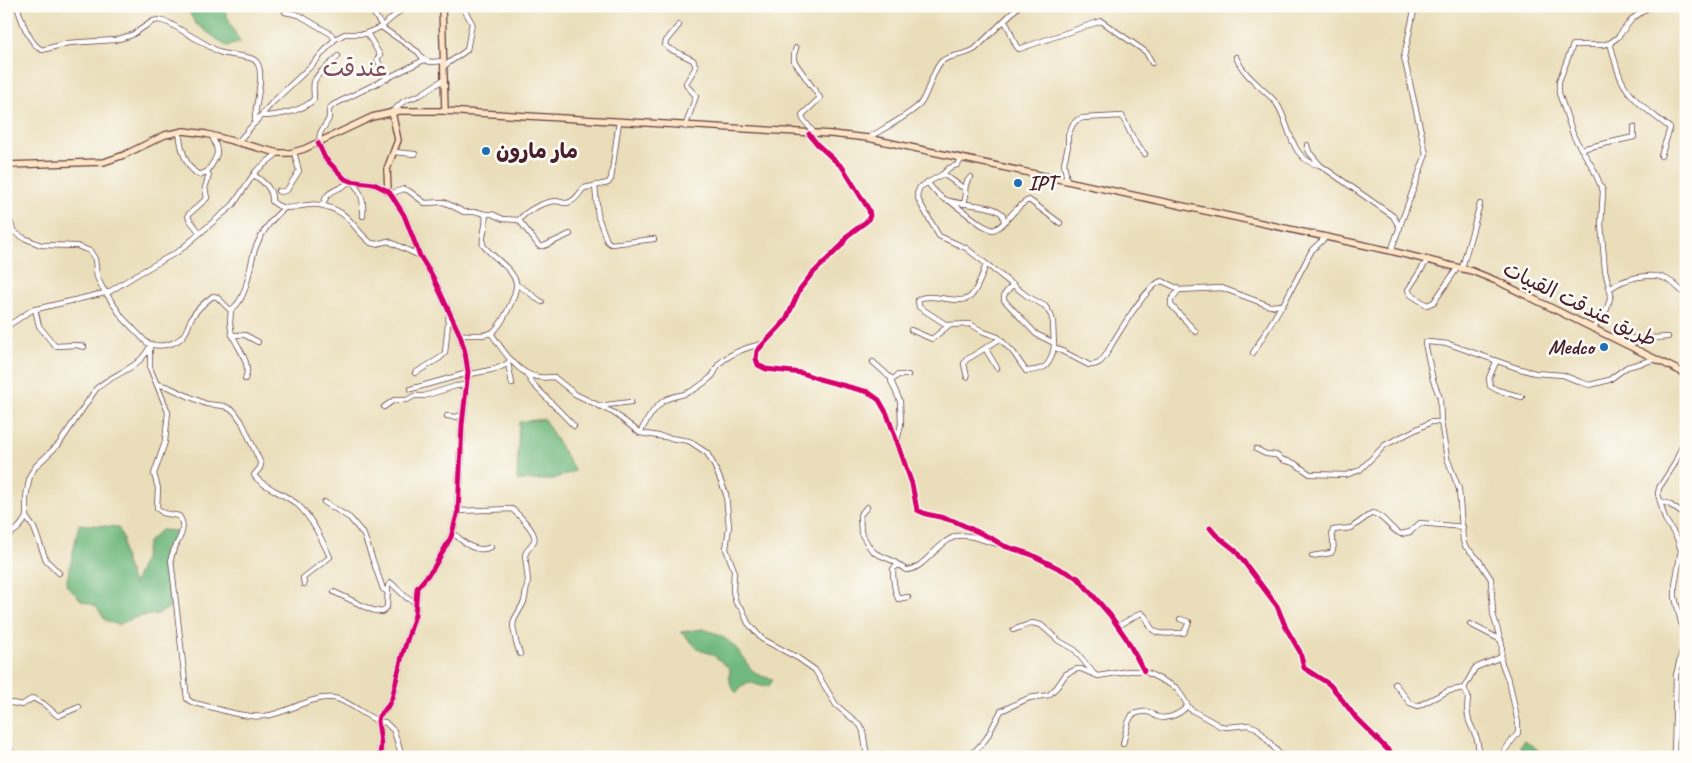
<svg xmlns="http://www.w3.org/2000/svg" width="1692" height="763" font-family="Caveat,'Playpen Sans Arabic',sans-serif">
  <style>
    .forest { fill: #72b97f; stroke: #5e6c55 }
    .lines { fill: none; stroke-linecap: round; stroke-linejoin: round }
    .street-casing { stroke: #623c40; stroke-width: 6 }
    .secondary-casing { stroke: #623c40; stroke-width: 8 }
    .street { stroke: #fff; stroke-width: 4.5 }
    .secondary { stroke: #fee5c5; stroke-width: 5.5 }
    .cycleway-casing { stroke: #fdfcf7; stroke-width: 8 }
    .cycleway { stroke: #d6006c; stroke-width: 5 }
    .poi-dot { fill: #1f6fb2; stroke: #fdfcf7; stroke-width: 2 }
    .labels { text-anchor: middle; stroke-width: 5; stroke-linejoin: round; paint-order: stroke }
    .poi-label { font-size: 21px; font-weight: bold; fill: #4a1f2b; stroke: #fdfcf7; text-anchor: start }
    .street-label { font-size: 21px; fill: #4a1f2b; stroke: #fdfcf7 }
    .quarter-label { font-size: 24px; fill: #814e5e; stroke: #fdfcf7 }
  </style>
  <rect width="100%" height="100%" fill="#fdfcf7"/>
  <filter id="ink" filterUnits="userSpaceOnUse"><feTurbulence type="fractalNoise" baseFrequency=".02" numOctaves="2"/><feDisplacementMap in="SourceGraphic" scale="10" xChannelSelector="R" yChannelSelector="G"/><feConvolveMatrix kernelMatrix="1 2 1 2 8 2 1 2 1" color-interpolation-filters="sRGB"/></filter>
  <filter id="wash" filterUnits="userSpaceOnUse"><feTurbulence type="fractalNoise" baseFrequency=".0096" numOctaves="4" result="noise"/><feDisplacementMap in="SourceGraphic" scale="20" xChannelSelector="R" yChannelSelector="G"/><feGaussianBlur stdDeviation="1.12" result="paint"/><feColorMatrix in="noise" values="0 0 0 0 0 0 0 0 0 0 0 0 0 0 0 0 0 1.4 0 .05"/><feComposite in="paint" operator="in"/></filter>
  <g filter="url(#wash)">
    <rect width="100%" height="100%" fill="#eadeba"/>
    <g class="forest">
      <polygon points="186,6 225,6 225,12 240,43 226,46 195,23"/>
      <polygon points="544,419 575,471 550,480 517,480 519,422"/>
      <polygon points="79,524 118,527 123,538 123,552 133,585 143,562 148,542 161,530 180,531 164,549 170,607 158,614 137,617 117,625 105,620 96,606 82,601 66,585"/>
      <path d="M702,629c12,3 21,7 31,16 16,16 14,30 40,34l-3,6 -6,2 -15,-5 -7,4 -5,7c-8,-6 -8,-14 -7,-24l-18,-15 -13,-4 -18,-18z"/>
      <polygon points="1525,740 1547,757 1523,757 1520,744"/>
    </g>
  </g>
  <g filter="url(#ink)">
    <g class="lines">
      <g class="street-casing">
        <g id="street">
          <path d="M17,6c4,13 12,38 25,44l26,-7 47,-3 17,-5 21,-14 6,-1 10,3 50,29c10,4 25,3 34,7 16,8 0,49 2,64"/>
          <polyline points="358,6 361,9 373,12 384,29 418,52 424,60 431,62 444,61"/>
          <polyline points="285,12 299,15 331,34 335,39"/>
          <path d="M1004,21c9,10 8,23 15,28l82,-28 45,31 6,11"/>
          <polyline points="679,25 666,41 665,45 668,48 693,60 696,67 686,83 687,86 696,96 685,127"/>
          <polyline points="367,33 380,55 377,59 387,79"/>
          <path d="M1610,43c4,13 6,26 12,38 9,19 32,34 48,47l-9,28"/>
          <polyline points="796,48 794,54 794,61 820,98 802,115 803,119 814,133"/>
          <path d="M1236,57c8,20 28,31 41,47 13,19 13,58 43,61l73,51 7,12"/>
          <polyline points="444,66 467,50 472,23 462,6"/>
          <polyline points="392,112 404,101 420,95 443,80"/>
          <path d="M261,116c16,0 43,-5 53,-17 0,-6 -1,-11 0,-17 3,-10 17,-17 24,-26"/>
          <path d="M179,132c2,15 5,34 20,43l7,-3 3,3 -4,13 2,10 -19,17 1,4 11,14"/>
          <polyline points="809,134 818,145 843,168 869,210 870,216 867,221 847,236 842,245 811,275 800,289 786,320 757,351 756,359 758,365 766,369 802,373 819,379 868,392 879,400 887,414 912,484 917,510 926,514 940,517 954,521 991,538 1004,546 1030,554 1078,578 1110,615 1126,638 1144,671"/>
          <path d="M868,138c13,-8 44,-24 53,-35 7,-10 13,-36 21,-42 9,-7 23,-5 33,-12l44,-43"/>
          <path d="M320,142c-3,-11 6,-15 9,-24 0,-1 0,-8 0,-9l4,-4 91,-45"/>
          <polyline points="237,143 272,103 312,65 335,39 345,34 364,34 381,27 406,6"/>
          <polyline points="1307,145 1309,152 1320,165"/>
          <polyline points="1581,149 1634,137 1634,127"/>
          <polyline points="394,152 415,154"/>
          <path d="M963,158l-6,7 -8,3 -6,6 -23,13 -3,7 2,7 20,35 27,12 61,48 18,10 6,9 2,7 1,25 35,18c4,0 8,0 11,-3 7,-6 10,-16 15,-23 8,-13 33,-55 47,-58l15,7 1,3 -7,9v5l25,27"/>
          <path d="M207,172c10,-16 14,-17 5,-36"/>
          <polyline points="943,174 965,189 966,195 964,204"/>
          <path d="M254,175c10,7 19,14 18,26 14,15 32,0 48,4 32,7 29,20 51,38l5,1 12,-3 32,15"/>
          <polyline points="1067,181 1064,163 1068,146 1068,135 1073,124 1077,120 1083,118 1122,116 1136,144 1145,154"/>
          <path d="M352,182c10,10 12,20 11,34"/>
          <path d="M927,182c5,6 10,13 17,17 16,8 48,3 59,16l1,7"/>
          <polyline points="595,186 598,217 607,241 611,244 654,239"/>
          <polyline points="965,189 967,181 971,177"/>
          <polyline points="278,191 281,192 287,190 299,171 294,152"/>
          <path d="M392,196l3,-4 9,-3 5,2 16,12 19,-1 20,10h14l7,2c3,11 -4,20 -2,31 9,12 28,22 33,37 2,11 -15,46 -25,51 -8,4 -22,1 -31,2"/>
          <path d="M952,203l30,22 10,5c12,-1 23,-25 37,-30l31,23"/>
          <path d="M323,205c4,-17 16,-13 27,-24"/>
          <path d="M6,211l8,21 10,6 17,7 36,1 13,5 5,8 2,18 5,10 20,30 24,25c12,7 32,3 39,-9 3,-4 4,-10 6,-14 5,-9 14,-17 22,-23l4,1 12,12h3c14,-9 17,-38 21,-53 4,-17 18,-38 32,-48"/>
          <polyline points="485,214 492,214 503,219 519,220 539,246 544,246 570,234"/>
          <path d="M519,220c7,-9 24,-18 36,-19 6,0 9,4 15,1 7,-3 9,-9 14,-14l24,-5 3,-4 8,-58"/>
          <polyline points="1391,251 1426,154 1404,57 1415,6"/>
          <polyline points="1428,259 1408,290 1411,295 1427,305 1434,302 1458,267"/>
          <path d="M986,265c-4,9 -8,24 -15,31 -11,11 -41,-5 -53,4l1,7 28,18 23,-1 14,8 14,5 15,15 13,19c20,-1 24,-5 28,-24"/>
          <polyline points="1462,268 1480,204"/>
          <polyline points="1013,284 1004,295 1004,300 1036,334 1054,343"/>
          <path d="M516,285c10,3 17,12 26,17"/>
          <path d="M1611,288c12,-9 39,-16 53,-10 9,3 15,11 22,17"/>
          <polyline points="1178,290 1222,288 1270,306 1283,305 1312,250 1326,237"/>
          <polyline points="35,309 39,326 55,346 77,345 84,347"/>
          <polyline points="231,309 230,323 232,335 245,335 258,342"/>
          <polyline points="6,327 32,310 109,292 136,275 179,251 233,205 256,171 278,153"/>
          <polyline points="1593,329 1607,309 1611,295 1605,270 1601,224 1603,191 1593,168 1574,137 1559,93 1559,81 1573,45 1602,45 1610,43 1618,37 1632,19 1650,6"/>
          <polyline points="911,330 932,339 948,326"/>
          <path d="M491,333c10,15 27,42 47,44 5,1 11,0 16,0l21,17 39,19 26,20 49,8 18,12 8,14 11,27 3,33 -3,22 8,21 -1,21 3,12 6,6 6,14 14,16 36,19 17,12 21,35 24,20 3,6 4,26"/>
          <path d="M233,336c6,14 19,28 12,43"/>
          <polyline points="1614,338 1619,336 1636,339 1668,337"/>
          <path d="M150,344v24l18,44 -3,30 -11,32 4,14 -1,20 6,5 16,3c11,15 -6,28 -8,43l16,140 6,4c22,4 51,16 72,13 23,-3 45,-20 68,-18 13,1 32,18 45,23"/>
          <polyline points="985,348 997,368"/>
          <polyline points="1253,353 1282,305"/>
          <polyline points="873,362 892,379"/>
          <polyline points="1496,362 1489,378 1490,386 1497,390 1522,397"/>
          <polyline points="508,363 512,384"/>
          <polyline points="415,373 440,358 445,353 449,313"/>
          <polyline points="526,373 532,383 574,426"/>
          <path d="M468,375c13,-4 33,-4 43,-15"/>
          <polyline points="967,377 964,364 966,360 1000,339"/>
          <path d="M157,384l11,3 38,17 18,2 10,5 8,11 19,42 -1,4 -6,7c5,10 33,20 44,30 14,13 24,35 32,52l-27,21 1,6"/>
          <polyline points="411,389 468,373"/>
          <polyline points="598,406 631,402"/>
          <polyline points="384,407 394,400 407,400 414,396 424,396 456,386 466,385"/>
          <polyline points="447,416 455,417 463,415"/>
          <path d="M640,433c6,-12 14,-26 25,-33 7,-4 15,-4 22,-7 8,-3 17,-10 23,-15 6,-4 5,-11 10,-15 12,-11 28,-16 42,-19"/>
          <polyline points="897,441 901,424 900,401 891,381 898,375 908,375"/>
          <polyline points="1256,449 1266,454 1276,455 1283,460 1294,463 1310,474 1346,475 1360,470 1385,445 1431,422 1441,422"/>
          <polyline points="1660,501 1669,504 1686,516"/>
          <polyline points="324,502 350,518 364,535 383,589 388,592"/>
          <path d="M867,507l-7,8 1,18 9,15 5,5 18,8 13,9c17,1 32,-29 51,-34 12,-3 29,6 42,8"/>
          <path d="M458,511l54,-2c6,5 26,24 22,32 -3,5 -7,8 -9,14l3,26 -4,21 -10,18 -1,6 3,16 4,12"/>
          <polyline points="26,517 34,528 46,560 59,573"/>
          <polyline points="1210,528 1216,535 1235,550 1277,606 1286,628 1300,652 1304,668 1329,684 1337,693 1356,718 1395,757"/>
          <path d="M453,532c10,11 23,22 38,15"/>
          <path d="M6,536c9,-4 16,-10 20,-19v-20l4,-22 6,-9 23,-22 37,-55c17,-16 42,-19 53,-41"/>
          <path d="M1312,556l19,-3c6,-7 -1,-15 2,-23l18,-2 21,-15c11,1 18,17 29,21l9,-2 10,-9 43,4"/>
          <path d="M898,565l-5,4c0,11 1,20 5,30l10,-2"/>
          <polyline points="334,592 372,610 382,612 387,607 388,586 391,583 407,598 416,602"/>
          <polyline points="1470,624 1501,640"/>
          <path d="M1118,626l23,-13c6,3 6,8 9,13 7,12 23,6 34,7l5,-11 -9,-3"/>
          <polyline points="1013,630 1032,623 1041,625 1059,641 1075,650 1094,674"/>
          <polyline points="1395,684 1410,703 1418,706 1448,691 1464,688 1475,668 1501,657"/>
          <polyline points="1464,688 1468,697 1467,710 1469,721 1477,739 1480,757"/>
          <polyline points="6,702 22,705 33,698 44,704 58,716 79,707"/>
          <polyline points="377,723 385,722 394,731 402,757"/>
          <polyline points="6,741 14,757"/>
          <path d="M1123,744l5,-21 4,-8c6,-3 12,-5 19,-2 3,1 4,4 7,4 10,3 24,-4 29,-11"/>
          <polyline points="965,757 976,750 986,739 1001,711 1029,698 1049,695 1057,687 1066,674 1077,669 1081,669 1098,676 1129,671 1144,671 1150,674 1177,688 1190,709 1220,726 1227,727 1248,725 1257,728 1282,757"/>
          <polyline points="1299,757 1303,755 1307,757"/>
          <polyline points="1503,757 1504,751 1518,733 1518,723 1510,685 1501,661 1502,645 1493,614 1491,579 1478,559 1465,546 1463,541 1459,489 1447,458 1441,422 1440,398 1433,380 1425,343 1428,342 1449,344 1517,368 1535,373 1563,375 1580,382 1590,385 1609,380 1627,367 1656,359"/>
          <polyline points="1674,757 1676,675 1685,639 1675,597 1675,585 1681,550 1677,538 1665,519 1658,494 1659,488 1674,465 1686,437"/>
        </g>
      </g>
      <g class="secondary-casing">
        <g id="secondary">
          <polyline points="442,6 445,111"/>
          <polyline points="318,143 325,158 345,179 350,181 374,184 388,191 392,196 404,215 420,256 433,277 460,335 465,352 468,372 462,425 458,511 451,537 433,569 417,588 415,615 402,656 392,698 388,706 379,716 378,721 381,744 380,757"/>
          <polyline points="6,165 104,162 124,155 165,135 184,131 206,134 278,153 290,153 304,149 372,117 399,111 445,111 831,134 868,138 1391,251 1472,271 1499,282 1686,374"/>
          <polyline points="388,191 387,169 398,140 392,112"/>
        </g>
      </g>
      <use href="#street" class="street"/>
      <use href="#secondary" class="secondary"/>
      <g class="cycleway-casing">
        <g id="cycleway">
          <polyline points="809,134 818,145 843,168 869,210 870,216 867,221 847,236 842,245 811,275 800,289 786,320 757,351 756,359 758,365 766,369 802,373 819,379 868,392 879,400 887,414 912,484 917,510 926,514 940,517 954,521 991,538 1004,546 1030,554 1078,578 1110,615 1126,638 1144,671"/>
          <polyline points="318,143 325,158 345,179 350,181 374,184 388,191 392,196 404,215 420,256 433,277 460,335 465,352 468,372 462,425 458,511 451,537 433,569 417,588 415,615 402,656 392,698 388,706 379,716 378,721 381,744 380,757"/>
          <polyline points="1210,528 1216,535 1235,550 1277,606 1286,628 1300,652 1304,668 1329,684 1337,693 1356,718 1395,757"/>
        </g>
      </g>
      <use href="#cycleway" class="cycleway"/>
    </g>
  </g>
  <g class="poi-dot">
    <circle cx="486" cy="151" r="5"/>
    <circle cx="1018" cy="183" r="5"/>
    <circle cx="1604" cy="347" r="5"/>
  </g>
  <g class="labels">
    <g class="poi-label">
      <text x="496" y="158">مار مارون</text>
      <text x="1028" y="190">IPT</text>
      <text x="1594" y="354" text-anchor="end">Medco</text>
    </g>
    <g class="street-label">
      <text transform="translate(1580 304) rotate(26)" y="7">طريق عندقت القبيات</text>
    </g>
    <g class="quarter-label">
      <text x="355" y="76">عندقت</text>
    </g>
  </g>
  <rect width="1692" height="763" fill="none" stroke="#fdfcf7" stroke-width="25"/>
</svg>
